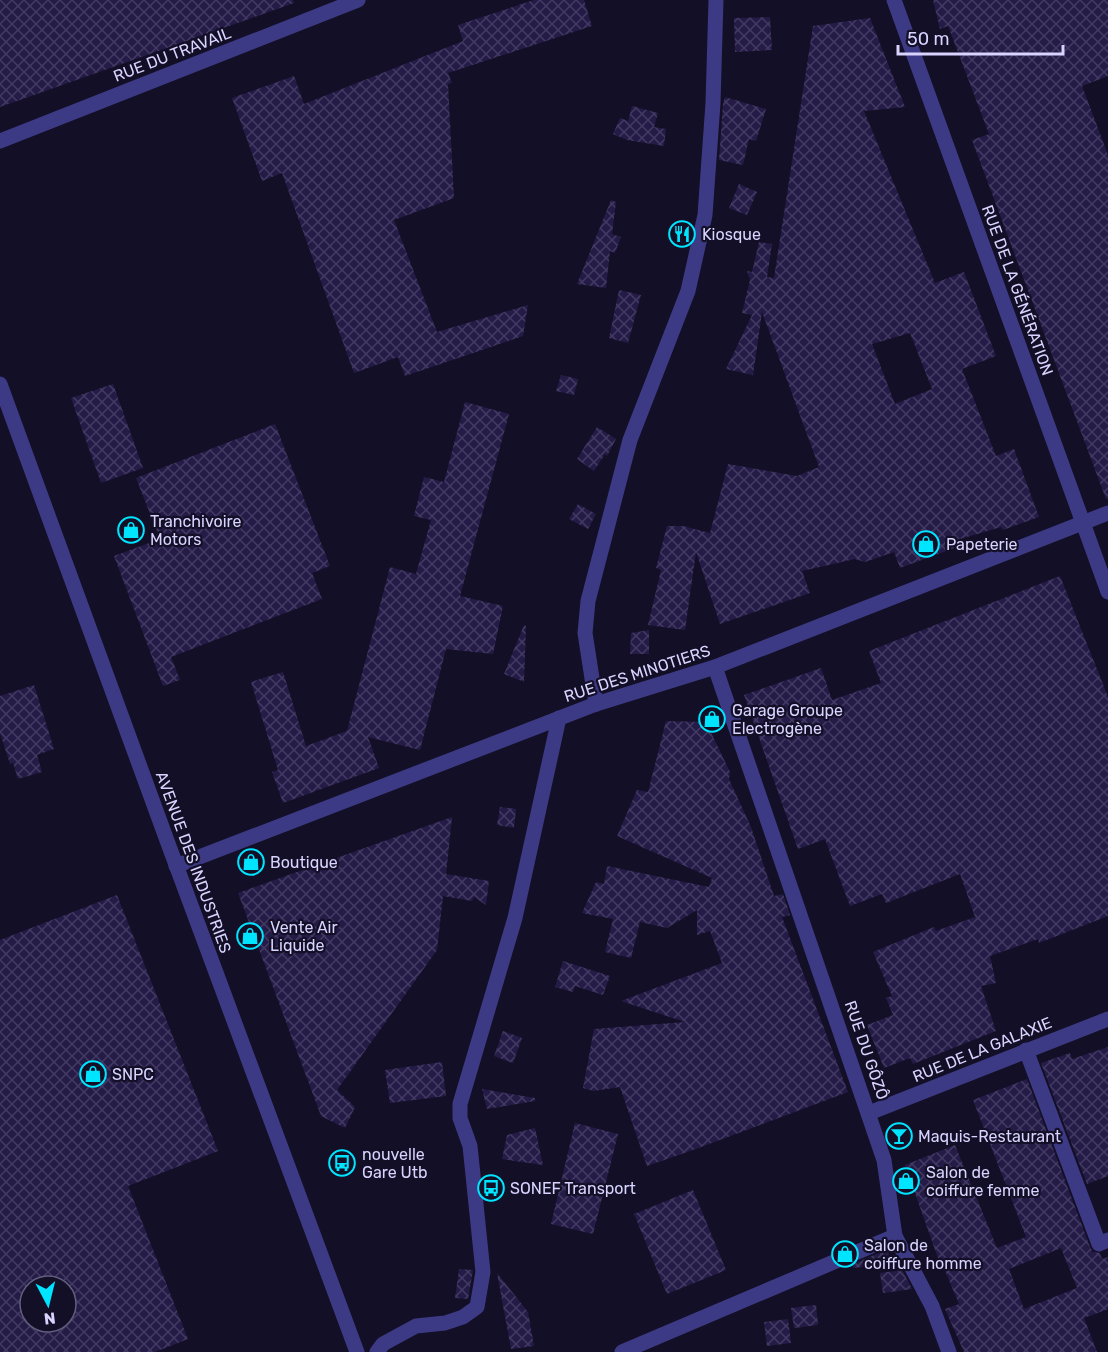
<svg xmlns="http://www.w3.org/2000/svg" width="1108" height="1352" font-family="Rubik,sans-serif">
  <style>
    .building { fill: url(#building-cross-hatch); fill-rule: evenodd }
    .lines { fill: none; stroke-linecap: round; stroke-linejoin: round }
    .minor { stroke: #3d3a85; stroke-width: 15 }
    .tertiary { stroke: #3d3a85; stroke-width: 15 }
    .labels { text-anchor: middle; stroke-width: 4.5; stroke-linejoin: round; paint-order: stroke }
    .street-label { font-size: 16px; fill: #d9d4ff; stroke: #130f26 }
    .poi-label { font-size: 16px; fill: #d9d4ff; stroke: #130f26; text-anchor: start }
  </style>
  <defs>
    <pattern id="building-cross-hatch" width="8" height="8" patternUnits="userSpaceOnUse" patternTransform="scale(1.5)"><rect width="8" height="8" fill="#241b47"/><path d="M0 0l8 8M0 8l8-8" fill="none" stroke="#433b63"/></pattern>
  </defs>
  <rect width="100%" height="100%" fill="#130f26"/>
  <g class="building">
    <polygon points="0,0 293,0 294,3 0,107"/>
    <polygon points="534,0 584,0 592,26 448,73 452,83 448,84 454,198 394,220 437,332 528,305 523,336 405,376 398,357 354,373 282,173 262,181 232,98 294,76 304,104 463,41 458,25"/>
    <polygon points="933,0 1108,0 1108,76 1082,86 1108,155 1108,499 1106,499 972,140 989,134 948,26 940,29"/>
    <polygon points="770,17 772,50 735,52 734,18"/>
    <path d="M870,18l35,89 -41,4 71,172 29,-11 32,84 -34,13 34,87 18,-7 25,68 -36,13 -2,-3 -44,13 3,6 -60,22 -6,-16 -29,10 -10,-3 -53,12 8,22 -90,31 -24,-72 -11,78 -37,-5 13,-55 -5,-2 11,-42h16l27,7 18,-69 69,12 22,-9 -57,-155 -9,63 -27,-6 26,-54 -10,-2 8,-33 -3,-9 5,1 7,-30 13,2 -5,33 7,1 39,-252zM910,333l22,56 -37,15 -23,-60z"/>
    <polygon points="725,97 766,109 756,141 749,139 743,165 719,160 723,104"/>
    <polygon points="632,106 658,113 654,127 666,129 664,146 627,140 613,134 620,118 628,121"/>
    <polygon points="739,184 757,192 747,215 729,208"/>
    <polygon points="611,200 616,202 612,234 621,237 615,253 610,251 606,288 577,284"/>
    <polygon points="619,290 641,295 628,343 609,338"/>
    <polygon points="561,375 578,379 574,395 556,391"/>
    <polygon points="113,384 143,468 101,483 71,398"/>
    <polygon points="465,402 509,414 460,596 503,606 493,654 446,649 420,750 368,737 379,768 283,803 272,772 278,770 251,682 283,672 306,746 347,731 390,567 416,574 431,520 414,516 424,477 444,482"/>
    <polygon points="275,424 330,566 312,573 322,599 171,657 180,680 163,686 114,556 160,539 136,478"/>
    <polygon points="597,427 616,439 607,456 605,454 594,471 577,459"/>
    <polygon points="578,504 596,514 588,529 569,519"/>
    <polygon points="1060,576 1108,697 1108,916 1039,943 1038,939 990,956 996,983 981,986 996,1031 913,1064 910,1058 884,1068 867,1025 893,1015 886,998 892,996 873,952 934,927 936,931 975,917 960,874 886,903 882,894 850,906 825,839 798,849 744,695 821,668 832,700 881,683 869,651"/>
    <polygon points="524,625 526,626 524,682 504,674"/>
    <polygon points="649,630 649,654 630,654 631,633"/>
    <polygon points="34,685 54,749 37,755 42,772 18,779 13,763 10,764 0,733 0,696"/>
    <polygon points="666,721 706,722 730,772 729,779 751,827 774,896 783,894 790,915 782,917 848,1092 693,1150 647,1166 620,1087 593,1091 583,1088 594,1029 685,1022 621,1001 722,963 710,931 697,935 697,910 667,928 640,922 631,958 605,952 613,919 582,913 596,882 604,884 607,866 709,887 712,878 617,836 637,790 648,792"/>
    <polygon points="500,807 516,809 514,828 497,825"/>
    <polygon points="452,817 446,874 489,881 486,905 474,897 472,901 443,896 437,950 337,1090 355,1107 345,1128 321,1116 238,893"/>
    <path d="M117,895l101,256 -90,35 60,153 -33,13h-155v-412zM30,1286h36v36h-36z"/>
    <polygon points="563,961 610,976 603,995 575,986 573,992 555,987"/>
    <polygon points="503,1031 522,1038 513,1063 494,1056"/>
    <polygon points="1108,1047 1108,1176 1087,1184 1041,1063 1070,1053 1072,1059"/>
    <polygon points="442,1062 446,1096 390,1103 385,1070"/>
    <path d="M1027,1079l63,168 3,5 7,1 2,6 6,-2v52l-24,9 13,34h-133l-19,-43 14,-5 -18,-43h-2l-34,-96 50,-20 42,103 29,-11 -53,-137zM1061,1248l16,40 -53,21 -15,-40z"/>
    <polygon points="482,1089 535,1098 535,1101 487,1109"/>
    <polygon points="575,1123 618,1134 593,1234 551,1224"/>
    <polygon points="535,1128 543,1165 502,1159 507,1135"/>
    <polygon points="693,1190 726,1270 667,1294 634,1214"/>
    <polygon points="888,1249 890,1264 853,1268 853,1264"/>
    <polygon points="459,1269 473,1270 468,1299 455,1298"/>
    <polygon points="902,1270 912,1289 883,1293 880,1273"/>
    <polygon points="497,1273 528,1312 534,1346 511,1349"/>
    <polygon points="816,1305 818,1325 794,1328 791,1308"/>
    <polygon points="788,1319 791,1343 767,1346 764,1322"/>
  </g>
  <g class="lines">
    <g class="minor">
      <polyline points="894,0 1108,592"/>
      <polyline points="0,141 358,0"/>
      <polyline points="596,704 585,633 588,601 630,440 688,291 705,215 713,103 716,0"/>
      <polyline points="176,866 596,704 715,667 1108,513"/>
      <polyline points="1026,1050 1099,1244 1108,1240"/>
      <polyline points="869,1113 1108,1019"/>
      <polyline points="895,1236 932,1306 949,1352"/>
      <polyline points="377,1352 383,1344 416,1326 445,1323 463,1317 477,1307 483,1272 470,1146 460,1118 460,1104 515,918 559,718"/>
      <polyline points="622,1352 895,1236 884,1160 715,667"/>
    </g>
    <polyline class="tertiary" points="0,384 169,846 357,1352"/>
  </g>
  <defs>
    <g id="restaurant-ring" transform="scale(1.35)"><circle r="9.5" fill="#130f26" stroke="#00e5ff" stroke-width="1.5"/><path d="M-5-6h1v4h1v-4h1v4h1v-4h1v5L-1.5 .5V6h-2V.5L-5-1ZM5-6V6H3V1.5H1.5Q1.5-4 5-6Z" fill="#00e5ff"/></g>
    <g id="shop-ring" transform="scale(1.35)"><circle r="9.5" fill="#130f26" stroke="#00e5ff" stroke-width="1.5"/><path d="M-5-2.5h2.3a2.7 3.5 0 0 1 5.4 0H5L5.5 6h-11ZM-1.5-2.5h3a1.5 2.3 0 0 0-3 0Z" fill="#00e5ff"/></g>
    <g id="bar-ring" transform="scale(1.35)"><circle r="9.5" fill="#130f26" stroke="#00e5ff" stroke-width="1.5"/><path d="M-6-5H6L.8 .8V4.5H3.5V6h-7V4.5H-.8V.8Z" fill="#00e5ff"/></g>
    <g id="bus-ring" transform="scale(1.35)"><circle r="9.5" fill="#130f26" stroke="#00e5ff" stroke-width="1.5"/><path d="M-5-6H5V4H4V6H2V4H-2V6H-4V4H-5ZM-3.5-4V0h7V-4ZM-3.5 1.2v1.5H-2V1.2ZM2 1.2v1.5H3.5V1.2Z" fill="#00e5ff"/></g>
  </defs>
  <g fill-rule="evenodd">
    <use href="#restaurant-ring" x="682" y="234"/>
    <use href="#shop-ring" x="131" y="530"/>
    <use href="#shop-ring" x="926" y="544"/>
    <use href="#shop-ring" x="712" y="719"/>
    <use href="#shop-ring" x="251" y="862"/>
    <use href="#shop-ring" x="250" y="936"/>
    <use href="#shop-ring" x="93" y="1074"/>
    <use href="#bar-ring" x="899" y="1136"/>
    <use href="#bus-ring" x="342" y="1163"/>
    <use href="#shop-ring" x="906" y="1181"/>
    <use href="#bus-ring" x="491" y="1188"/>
    <use href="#shop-ring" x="845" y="1254"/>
  </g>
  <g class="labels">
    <g class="street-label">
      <text transform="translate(172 54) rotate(-21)" y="6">RUE DU TRAVAIL</text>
      <text transform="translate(1018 290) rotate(70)" y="6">RUE DE LA GÉNÉRATION</text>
      <text transform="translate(637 673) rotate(-18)" y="6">RUE DES MINOTIERS</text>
      <text transform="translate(194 862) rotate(70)" y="6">AVENUE DES INDUSTRIES</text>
      <text transform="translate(982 1049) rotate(-22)" y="6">RUE DE LA GALAXIE</text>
      <text transform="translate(867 1050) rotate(71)" y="6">RUE DU GÔZÔ</text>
    </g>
    <g class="poi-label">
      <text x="702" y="240">Kiosque</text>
      <text x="150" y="527">Tranchivoire<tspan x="150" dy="18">Motors</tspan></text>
      <text x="946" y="550">Papeterie</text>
      <text x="732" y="716">Garage Groupe<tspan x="732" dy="18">Electrogène</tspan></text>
      <text x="270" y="868">Boutique</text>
      <text x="270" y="933">Vente Air<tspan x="270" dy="18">Liquide</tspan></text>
      <text x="112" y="1080">SNPC</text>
      <text x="918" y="1142">Maquis-Restaurant</text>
      <text x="362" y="1160">nouvelle<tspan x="362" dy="18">Gare Utb</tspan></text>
      <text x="926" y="1178">Salon de<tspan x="926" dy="18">coiffure femme</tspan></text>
      <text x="510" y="1194">SONEF Transport</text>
      <text x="864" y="1251">Salon de<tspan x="864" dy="18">coiffure homme</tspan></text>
    </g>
  </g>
  <g transform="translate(48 1304) rotate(173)"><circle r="28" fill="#130f26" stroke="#625e7d" stroke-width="1.5"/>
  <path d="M0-4.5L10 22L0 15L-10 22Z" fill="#00e5ff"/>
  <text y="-9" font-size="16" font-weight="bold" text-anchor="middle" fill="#d9d4ff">N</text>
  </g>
  <path d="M898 45v9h165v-9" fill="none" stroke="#d9d4ff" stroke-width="3"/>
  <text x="907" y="45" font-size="18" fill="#d9d4ff" stroke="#130f26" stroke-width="4.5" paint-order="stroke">50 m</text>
</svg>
